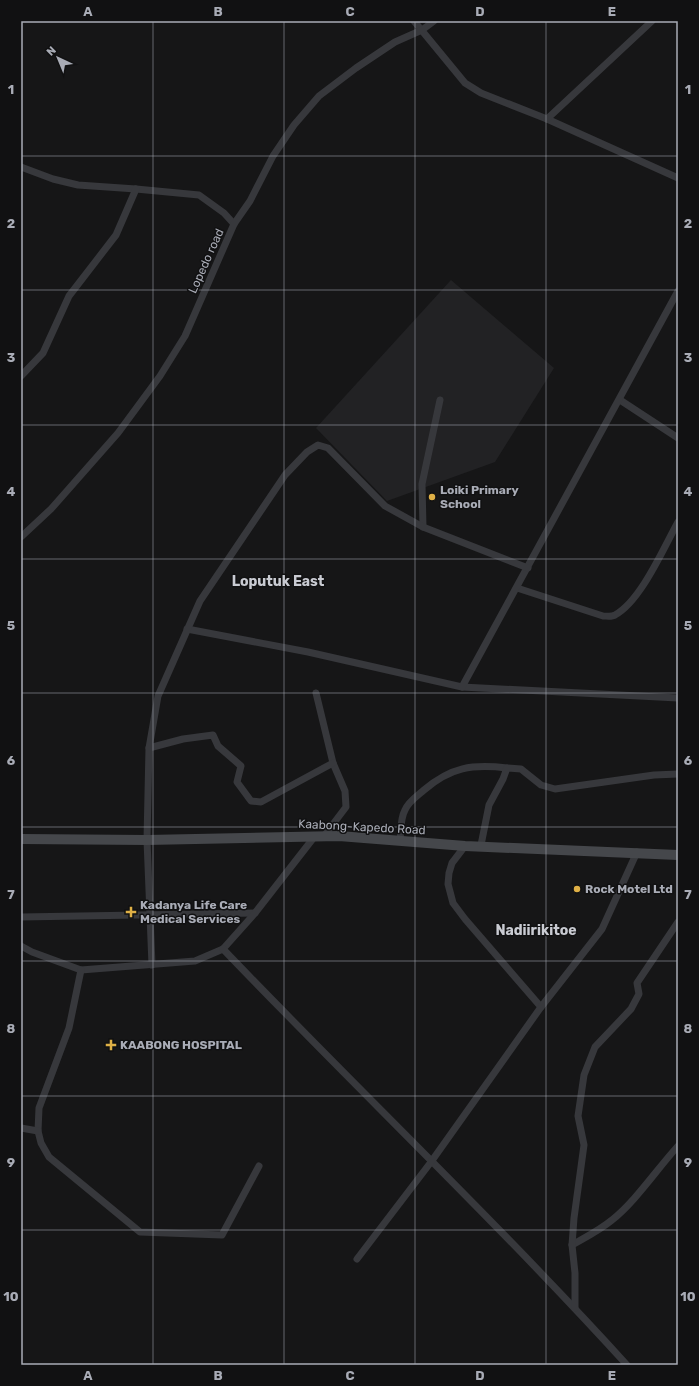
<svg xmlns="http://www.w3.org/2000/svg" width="699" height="1386" font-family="Rubik,sans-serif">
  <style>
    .built { fill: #222224 }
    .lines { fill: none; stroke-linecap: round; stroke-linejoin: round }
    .minor { stroke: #37383c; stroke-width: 7 }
    .secondary { stroke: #45474b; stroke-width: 10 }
    .grid { fill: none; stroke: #a9acb6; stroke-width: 1; stroke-opacity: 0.55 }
    .poi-dot { fill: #dfb046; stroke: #111112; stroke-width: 1.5 }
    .labels { text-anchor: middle; stroke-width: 3; stroke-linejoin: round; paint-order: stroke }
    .street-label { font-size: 12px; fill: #a9acb6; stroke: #111112 }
    .poi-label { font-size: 12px; font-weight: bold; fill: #a9acb6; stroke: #111112; text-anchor: start }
    .quarter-label { font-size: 14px; font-weight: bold; fill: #c9cbd2; stroke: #111112 }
    .neatline { fill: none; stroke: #a9acb6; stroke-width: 1.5 }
    .grid-label { font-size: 13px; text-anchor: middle; font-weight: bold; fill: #a9acb6 }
  </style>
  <rect width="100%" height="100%" fill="#161617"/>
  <polygon class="built" points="451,280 554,368 495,462 387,501 316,428"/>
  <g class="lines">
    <g class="minor">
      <polyline points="414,21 465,83 481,93 547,119 678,178"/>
      <polyline points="547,119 652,21"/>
      <polyline points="21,167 53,179 78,185 136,189 199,195 224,213 234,224"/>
      <polyline points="21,376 43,353 69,296 116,235 136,189"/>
      <polyline points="620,400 678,438"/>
      <polyline points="423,527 422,484 440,400"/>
      <polyline points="21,537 51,509 118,433 160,376 185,336 234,224 250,201 273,156 294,125 319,96 356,68 395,42 422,30 434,21"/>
      <path d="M517,588l86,28c4,0 9,1 12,-1 26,-14 49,-68 63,-93"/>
      <polyline points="187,629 308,652 462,687 678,698"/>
      <polyline points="462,687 678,291"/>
      <polyline points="316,693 333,763 345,791 346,807 324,836"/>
      <polyline points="149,748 183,739 213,735 218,746 241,766 237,782 251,801 261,802 333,763"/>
      <path d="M400,841c1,-10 0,-22 5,-31 3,-8 12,-14 19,-20 27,-23 48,-26 83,-22"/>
      <polyline points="481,845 489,805 503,779 507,768 521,769 541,785 555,789 654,775 678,774"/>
      <polyline points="465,846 452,863 449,873 448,884 453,903 465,919 541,1007"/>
      <polyline points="21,917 255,913"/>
      <polyline points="21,946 32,952 81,970 195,961 223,949 255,913 315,836"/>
      <path d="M223,949c134,140 274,273 404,416"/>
      <polyline points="152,965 147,840 149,748 158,696 200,601 285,475 307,452 318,445 328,448 385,506 423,527 528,568"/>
      <polyline points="81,970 69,1028 39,1108 38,1131 41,1143 49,1157 140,1232 222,1235 259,1166"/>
      <polyline points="21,1128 38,1131"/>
      <path d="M572,1245c14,-8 28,-15 40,-25 23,-18 45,-51 66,-74"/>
      <polyline points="357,1259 431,1162 541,1007 602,929 637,852"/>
      <polyline points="575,1308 575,1273 572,1245 574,1218 584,1145 578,1116 584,1075 595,1047 631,1009 639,994 637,983 678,922"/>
    </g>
    <polyline class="secondary" points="21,839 147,840 339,836 465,846 678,855"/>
  </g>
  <path class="grid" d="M153,21v1344M284,21v1344M415,21v1344M546,21v1344M21,156h657M21,290h657M21,425h657M21,559h657M21,693h657M21,827h657M21,961h657M21,1096h657M21,1230h657"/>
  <g class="poi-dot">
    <circle cx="432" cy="497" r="4"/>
    <circle cx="577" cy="889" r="4"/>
    <path d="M129 906h4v4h4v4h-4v4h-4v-4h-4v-4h4z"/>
    <path d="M109 1039h4v4h4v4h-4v4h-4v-4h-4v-4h4z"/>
  </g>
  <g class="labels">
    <g class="street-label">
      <text transform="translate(206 261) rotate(-66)" y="4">Lopedo road</text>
      <text transform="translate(362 827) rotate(3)" y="4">Kaabong-Kapedo Road</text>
    </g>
    <g class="poi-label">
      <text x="440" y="494">Loiki Primary<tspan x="440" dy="14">School</tspan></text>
      <text x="585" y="893">Rock Motel Ltd</text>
      <text x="140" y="909">Kadanya Life Care<tspan x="140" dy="14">Medical Services</tspan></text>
      <text x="120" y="1049">KAABONG HOSPITAL</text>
    </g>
    <g class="quarter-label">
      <text x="278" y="586">Loputuk East</text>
      <text x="536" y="935">Nadiirikitoe</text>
    </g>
  </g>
  <rect width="699" height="1386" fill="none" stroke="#111112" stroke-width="44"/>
  <g transform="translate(58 58) rotate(316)" stroke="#111112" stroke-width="3" paint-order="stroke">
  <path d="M0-3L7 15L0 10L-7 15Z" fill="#a9acb6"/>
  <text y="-6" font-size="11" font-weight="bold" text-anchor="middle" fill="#a9acb6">N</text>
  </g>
  <rect x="22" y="22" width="655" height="1342" class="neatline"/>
  <g class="grid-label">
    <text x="88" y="16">A</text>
    <text x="218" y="16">B</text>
    <text x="350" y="16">C</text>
    <text x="480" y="16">D</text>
    <text x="612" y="16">E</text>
    <text x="11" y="94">1</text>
    <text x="688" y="94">1</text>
    <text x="11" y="228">2</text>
    <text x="688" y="228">2</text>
    <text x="11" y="362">3</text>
    <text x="688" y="362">3</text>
    <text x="11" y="496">4</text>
    <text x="688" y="496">4</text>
    <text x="11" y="630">5</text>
    <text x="688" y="630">5</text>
    <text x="11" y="765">6</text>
    <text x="688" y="765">6</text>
    <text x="11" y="899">7</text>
    <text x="688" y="899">7</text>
    <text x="11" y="1033">8</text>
    <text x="688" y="1033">8</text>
    <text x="11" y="1167">9</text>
    <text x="688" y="1167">9</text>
    <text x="11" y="1301">10</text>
    <text x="688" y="1301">10</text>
    <text x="88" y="1380">A</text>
    <text x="218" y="1380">B</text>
    <text x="350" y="1380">C</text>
    <text x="480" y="1380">D</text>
    <text x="612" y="1380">E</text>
  </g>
</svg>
